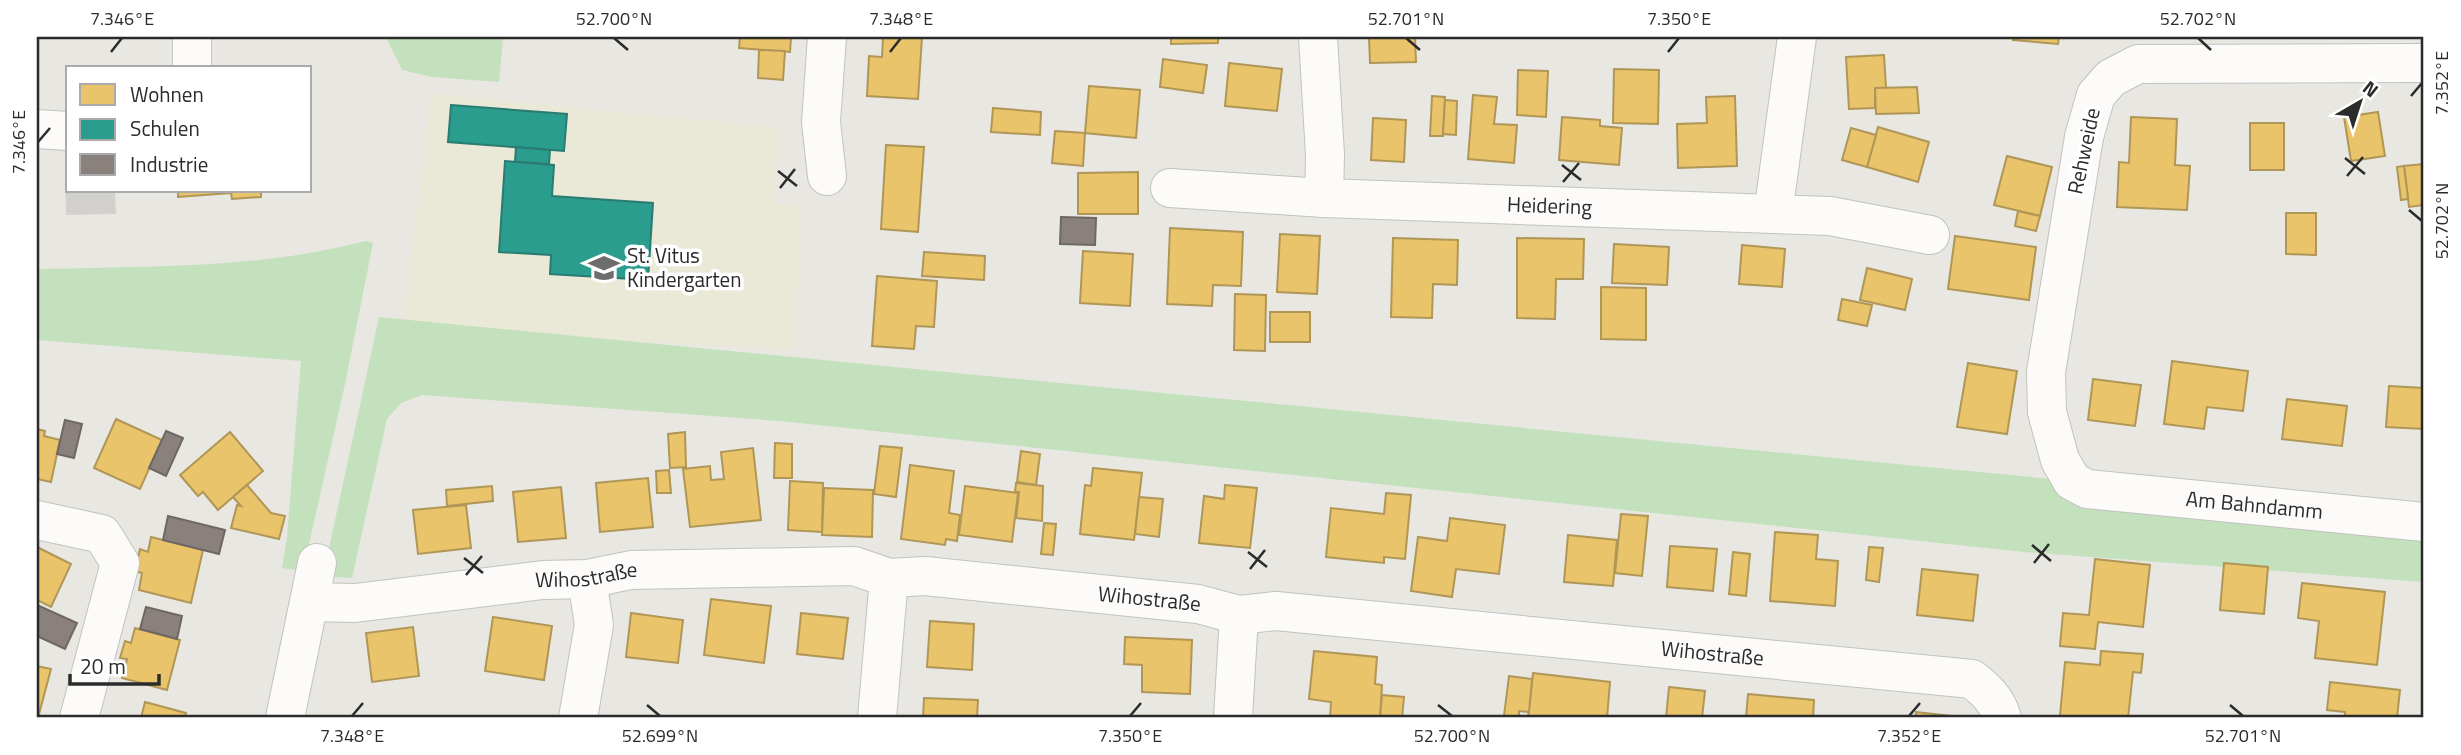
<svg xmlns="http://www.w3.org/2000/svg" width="2461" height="755" font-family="'Titillium Web',sans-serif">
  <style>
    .education { fill: #eae8d7 }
    .green { fill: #c4e1bd }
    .homes { fill: #e9c46a; stroke: #b09657; stroke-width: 2 }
    .schools { fill: #2a9d8f; stroke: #2a7b71; stroke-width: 2 }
    .industry { fill: #8a817c; stroke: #6e6764; stroke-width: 2 }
    .building { fill: #d1d0cc; stroke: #d3d2cd; stroke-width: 2 }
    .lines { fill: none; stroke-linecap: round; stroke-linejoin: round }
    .minor-casing { stroke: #c2c2c1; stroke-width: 40 }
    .minor { stroke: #fcfbfa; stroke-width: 38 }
    .ticks { fill: none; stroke: #2b2b2b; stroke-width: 2.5 }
    .labels { text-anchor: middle; stroke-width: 7; stroke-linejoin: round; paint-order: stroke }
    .street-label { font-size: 21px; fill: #2b2b2b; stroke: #fff }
    .poi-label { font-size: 21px; fill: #2b2b2b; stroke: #fff; text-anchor: start }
    .neatline { fill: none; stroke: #2b2b2b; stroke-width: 2.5 }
    .ticks-label { font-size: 18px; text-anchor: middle; fill: #2b2b2b }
  </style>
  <rect width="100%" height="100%" fill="#e8e7e1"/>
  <polygon class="education" points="431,95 446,95 778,127 775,204 801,206 796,350 402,329"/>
  <g class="green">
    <polygon points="386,37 503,37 499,82 432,77 402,70"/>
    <path d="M366,241l7,2 -28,141 -42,187 -21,-3 5,-31 14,-176 -264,-21v-71c110,-3 222,0 329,-28z"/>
    <polygon points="379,317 2072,481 2424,522 2424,582 2024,552 780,421 422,395 401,403 387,419 352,578 323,576"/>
  </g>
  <g class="homes">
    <polygon points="740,37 791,37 790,52 739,48"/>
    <polygon points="883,37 922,37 918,99 867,96 869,56 882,57"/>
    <polygon points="1171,37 1218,37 1218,43 1171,44"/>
    <polygon points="1369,37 1415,37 1416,62 1370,63"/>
    <polygon points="2013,37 2059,37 2058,44 2013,40"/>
    <polygon points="759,50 785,51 783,80 758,78"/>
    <polygon points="1884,55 1886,88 1875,88 1875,108 1849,109 1846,57"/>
    <polygon points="1163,59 1207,65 1203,93 1160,87"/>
    <polygon points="1229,63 1282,69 1277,111 1225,106"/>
    <polygon points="1614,69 1659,70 1658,124 1613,123"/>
    <polygon points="1518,70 1548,71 1546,117 1517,115"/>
    <polygon points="1089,86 1140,90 1136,138 1085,133"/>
    <polygon points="1917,87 1919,113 1876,114 1875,88"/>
    <polygon points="1473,95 1497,97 1494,124 1517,125 1514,163 1468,159"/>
    <polygon points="1432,96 1445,97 1443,136 1430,136"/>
    <polygon points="1735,96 1737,166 1678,168 1677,124 1707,123 1706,97"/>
    <polygon points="1445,100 1457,101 1456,135 1443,134"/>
    <polygon points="993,108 1041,112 1040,135 991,132"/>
    <polygon points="2378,112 2385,156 2351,161 2344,117"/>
    <polygon points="1562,117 1600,120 1600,126 1622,128 1619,165 1559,160"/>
    <polygon points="2131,117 2177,119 2175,165 2190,166 2187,210 2117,207 2119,162 2129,163"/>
    <polygon points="1373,118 1406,120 1404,162 1371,160"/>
    <rect x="2250" y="123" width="34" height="47"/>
    <polygon points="1878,127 1929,142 1918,182 1867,167"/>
    <polygon points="1851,128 1876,135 1867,167 1842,160"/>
    <polygon points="1055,131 1085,133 1083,166 1052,163"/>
    <polygon points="886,145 924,147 918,232 881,229"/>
    <polygon points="2007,156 2052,167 2040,216 1994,205"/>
    <polygon points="2423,164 2424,205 2409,207 2404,166"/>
    <polygon points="2404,166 2408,199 2401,200 2397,167"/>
    <polygon points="1138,172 1138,214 1078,214 1078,173"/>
    <polygon points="178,191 261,191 261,197 232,199 231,193 178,197"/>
    <polygon points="2018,211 2040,216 2036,231 2015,226"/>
    <polygon points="2286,213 2316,213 2316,255 2286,254"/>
    <polygon points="1170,228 1243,232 1241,286 1213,285 1212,306 1167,304"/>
    <polygon points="1280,234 1320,236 1317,294 1277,292"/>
    <polygon points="1955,236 2036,247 2029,300 1948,289"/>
    <polygon points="1393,238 1458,240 1457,285 1433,284 1432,318 1391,317"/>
    <polygon points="1517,238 1584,239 1583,279 1556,279 1555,319 1517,318"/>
    <polygon points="1614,244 1669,247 1667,285 1612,283"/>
    <polygon points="1742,245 1785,249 1782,287 1739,284"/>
    <polygon points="1083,251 1133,254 1130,306 1080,303"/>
    <polygon points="924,252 985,256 984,280 922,276"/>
    <polygon points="1867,268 1912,279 1905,310 1860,300"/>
    <polygon points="877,276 937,281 934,327 916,326 914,349 872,346"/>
    <polygon points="1601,287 1646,288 1646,340 1601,339"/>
    <polygon points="1235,294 1266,295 1265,351 1234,350"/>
    <polygon points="1842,299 1872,305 1867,326 1838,320"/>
    <rect x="1270" y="312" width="40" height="30"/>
    <polygon points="2172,361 2248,371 2243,411 2207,407 2204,429 2164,424"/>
    <polygon points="1968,363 2017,371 2007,434 1957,427"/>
    <polygon points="2093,379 2141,385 2135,426 2088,420"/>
    <polygon points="2389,386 2424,388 2424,429 2386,427"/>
    <polygon points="2287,399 2347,406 2342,446 2282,439"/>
    <polygon points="116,419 162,440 140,489 94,468"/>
    <polygon points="37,429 45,431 44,436 60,440 51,482 37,479"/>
    <polygon points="230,432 263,471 218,510 203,492 198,496 180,475"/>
    <polygon points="685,432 686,467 670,468 668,434"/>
    <polygon points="775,443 792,444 792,478 774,478"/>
    <polygon points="880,446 902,448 896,497 874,494"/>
    <polygon points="753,448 761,520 690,527 683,469 710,466 711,480 724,479 721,452"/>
    <polygon points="1021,451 1040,454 1036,485 1017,482"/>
    <polygon points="910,465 954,471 949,513 960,515 957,541 946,539 945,545 901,539"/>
    <polygon points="1093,468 1142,473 1134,540 1080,534 1085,485 1091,486"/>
    <polygon points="669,470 671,493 657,493 656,471"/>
    <polygon points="648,478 653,527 600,532 596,483"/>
    <polygon points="790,481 823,483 822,532 788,530"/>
    <polygon points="1016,483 1043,486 1042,521 1016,518 1019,492 1015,492"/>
    <polygon points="247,485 271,513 285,516 279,539 231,528 237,505 241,506 233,497"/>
    <polygon points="1225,485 1257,488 1250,548 1199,543 1204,496 1224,499"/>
    <polygon points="492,486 493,501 447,506 446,490"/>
    <polygon points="965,486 1018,493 1012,542 959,535"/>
    <polygon points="561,487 566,538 518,542 513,492"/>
    <polygon points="824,488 873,490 872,537 822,535"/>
    <polygon points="1386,493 1411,495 1405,559 1384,557 1384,563 1326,557 1331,508 1384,514"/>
    <polygon points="1139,497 1163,499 1159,537 1135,534"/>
    <polygon points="466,505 471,548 418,554 413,510"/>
    <polygon points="1621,514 1648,516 1642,576 1615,573"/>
    <polygon points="1450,518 1505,525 1499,574 1456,569 1452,597 1411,591 1418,537 1447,541"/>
    <polygon points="1044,523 1056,524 1053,555 1041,554"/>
    <polygon points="1775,532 1818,535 1816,559 1838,561 1835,606 1770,601"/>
    <polygon points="1568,535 1617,540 1613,586 1564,582"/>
    <polygon points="151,537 203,550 191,603 139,590 142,573 135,571 140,549 148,552"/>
    <polygon points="1670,546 1717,549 1713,591 1667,587"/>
    <polygon points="37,547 71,564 51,607 37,600"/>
    <polygon points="1869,547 1883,548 1879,582 1866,580"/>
    <polygon points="1733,552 1750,554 1746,596 1729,594"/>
    <polygon points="2095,559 2150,565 2143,627 2098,622 2095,649 2060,646 2063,613 2089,615"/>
    <polygon points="2224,563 2268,567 2264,614 2220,610"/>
    <polygon points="1922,569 1978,575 1973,621 1917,615"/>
    <polygon points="2302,583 2385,592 2377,665 2315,658 2319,621 2298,618"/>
    <polygon points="711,599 771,606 764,663 704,655"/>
    <polygon points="631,613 683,620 678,663 626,657"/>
    <polygon points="801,613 848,618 843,659 797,654"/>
    <polygon points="493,617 552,626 544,680 485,671"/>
    <polygon points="930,621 974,624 972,670 927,667"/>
    <polygon points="413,627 419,676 372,682 366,633"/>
    <polygon points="135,628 180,640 167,690 122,678 127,659 120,658 125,641 131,643"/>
    <polygon points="1125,637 1192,640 1190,694 1142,692 1142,665 1124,664"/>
    <polygon points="1314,651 1377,657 1375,684 1382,685 1380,718 1330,718 1331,702 1309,699"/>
    <polygon points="2101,651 2143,654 2141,673 2133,672 2128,718 2060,716 2065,662 2100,665"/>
    <polygon points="37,666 51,669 38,718 37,718"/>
    <polygon points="1533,673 1610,682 1607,718 1528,718"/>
    <polygon points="1509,676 1532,679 1529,712 1519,711 1519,718 1504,716"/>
    <polygon points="2330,682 2400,690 2397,718 2345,718 2345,712 2327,710"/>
    <polygon points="1669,687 1705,691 1702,718 1666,718"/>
    <polygon points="1748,694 1814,700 1813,718 1746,718"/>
    <polygon points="1382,695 1404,697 1402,718 1380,718"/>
    <polygon points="924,698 978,700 977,718 923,718"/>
    <polygon points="145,702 186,713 184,718 141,718"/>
    <polygon points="1916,712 1961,717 1960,718 1916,718"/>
  </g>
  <g class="schools">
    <polygon points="451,105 567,114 564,151 448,142"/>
    <polygon points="516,147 550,150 549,164 515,162"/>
    <polygon points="505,161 554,165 552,196 653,203 648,280 550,274 551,255 499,252"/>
  </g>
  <g class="industry">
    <polygon points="1061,217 1096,218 1095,245 1060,244"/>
    <polygon points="65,420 82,424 74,458 57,454"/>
    <polygon points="166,431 183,438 166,476 149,468"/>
    <polygon points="168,516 225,530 219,554 163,540"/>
    <polygon points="37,605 77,623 65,649 37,636"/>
    <polygon points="146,607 182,616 177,639 140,629"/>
  </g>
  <polygon class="building" points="66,167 68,167 68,191 114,191 115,213 67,214"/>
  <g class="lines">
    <g class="minor-casing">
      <g id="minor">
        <polyline points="827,37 821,122 827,176"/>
        <polyline points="1318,37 1325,155 1324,198"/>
        <path id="s1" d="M2424,63l-286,1 -27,14 -15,17 -12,42 -38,235 1,40 13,48 12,21 15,8 337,33"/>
        <polyline points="192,68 192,37"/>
        <polyline points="37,129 68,131"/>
        <path id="s2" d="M1170,188l154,10 506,18 100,19"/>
        <polyline points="1773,214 1797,37"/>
        <polyline points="37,520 102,534 120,563 79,718"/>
        <path id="s3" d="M310,602l45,1 188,-23 44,-1 44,-9 223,-4 35,12 36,-2 273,28 41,11 37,-4 696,68c14,11 25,21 30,39"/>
        <polyline points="285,718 317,563"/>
        <polyline points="578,718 594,625 587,579"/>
        <polyline points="877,718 889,578"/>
        <polyline points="1233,718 1239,615"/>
      </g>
    </g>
    <use href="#minor" class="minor"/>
  </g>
  <path class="ticks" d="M614,38l14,12M1406,38l14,12M2198,38l13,12M111,52l11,-14M890,52l11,-14M1668,52l11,-14M2411,96l11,-13M38,142l12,-14M2345,158l20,16M1562,165l19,15M778,171l19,15M2347,176l16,-19M1563,182l16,-19M780,188l15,-19M2409,210l13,11M2032,545l19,16M1248,552l19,15M464,558l19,15M2034,563l15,-19M1250,569l15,-19M466,575l16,-19M647,705l13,11M1438,705l14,11M2230,705l13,11M352,716l11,-13M1130,716l11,-13M1909,716l11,-13"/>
  <defs>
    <g id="school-bare" transform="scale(2.415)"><path d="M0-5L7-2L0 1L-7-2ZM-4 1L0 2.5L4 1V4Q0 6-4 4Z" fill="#6d6d6b" stroke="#fff" stroke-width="2.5" paint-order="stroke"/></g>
  </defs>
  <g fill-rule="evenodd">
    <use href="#school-bare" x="604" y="268"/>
  </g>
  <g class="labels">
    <g class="street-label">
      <text transform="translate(2084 151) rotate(-78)" y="7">Rehweide</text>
      <text dy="7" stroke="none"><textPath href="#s2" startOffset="380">Heidering</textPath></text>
      <text dy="7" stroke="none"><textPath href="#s1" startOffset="920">Am Bahndamm</textPath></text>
      <text dy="7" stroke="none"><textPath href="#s3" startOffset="278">Wihostraße</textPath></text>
      <text dy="7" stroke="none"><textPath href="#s3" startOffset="845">Wihostraße</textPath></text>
      <text dy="7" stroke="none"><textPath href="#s3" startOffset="1412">Wihostraße</textPath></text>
    </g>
    <g class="poi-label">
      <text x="627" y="263">St. Vitus<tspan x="627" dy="24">Kindergarten</tspan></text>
    </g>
  </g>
  <rect width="2461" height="755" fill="none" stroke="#ffffff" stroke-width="77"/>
  <rect x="66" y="66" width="245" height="126" fill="#ffffff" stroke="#aaaaaa" stroke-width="2"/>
  <rect x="80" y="84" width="35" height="21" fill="#e9c46a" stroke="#aaaaaa" stroke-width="2"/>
  <text x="130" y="102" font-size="21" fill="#2b2b2b">Wohnen</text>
  <rect x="80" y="119" width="35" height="21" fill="#2a9d8f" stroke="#aaaaaa" stroke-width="2"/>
  <text x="130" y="136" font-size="21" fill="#2b2b2b">Schulen</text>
  <rect x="80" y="154" width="35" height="21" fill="#8a817c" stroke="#aaaaaa" stroke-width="2"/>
  <text x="130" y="172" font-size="21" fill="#2b2b2b">Industrie</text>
  <g transform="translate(2360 102) rotate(39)" stroke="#ffffff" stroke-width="5" paint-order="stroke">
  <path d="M0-5L12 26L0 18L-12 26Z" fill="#2b2b2b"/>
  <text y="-10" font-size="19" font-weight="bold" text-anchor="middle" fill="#2b2b2b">N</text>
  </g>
  <path d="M70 674v10h89v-10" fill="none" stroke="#2b2b2b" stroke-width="3.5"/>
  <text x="80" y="674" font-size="21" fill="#2b2b2b" stroke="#ffffff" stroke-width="5" paint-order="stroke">20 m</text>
  <rect x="38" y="38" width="2384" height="678" class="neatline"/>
  <g class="ticks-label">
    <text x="122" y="25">7.346°E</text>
    <text x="614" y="25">52.700°N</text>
    <text x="901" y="25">7.348°E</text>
    <text x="1406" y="25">52.701°N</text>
    <text x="1679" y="25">7.350°E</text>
    <text x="2198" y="25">52.702°N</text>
    <text transform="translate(2442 83) rotate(-90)" y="6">7.352°E</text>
    <text transform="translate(19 142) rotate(-90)" y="6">7.346°E</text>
    <text transform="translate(2442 221) rotate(-90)" y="6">52.702°N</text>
    <text x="352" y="742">7.348°E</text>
    <text x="660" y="742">52.699°N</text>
    <text x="1130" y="742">7.350°E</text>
    <text x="1452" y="742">52.700°N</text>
    <text x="1909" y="742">7.352°E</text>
    <text x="2243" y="742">52.701°N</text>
  </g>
</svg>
